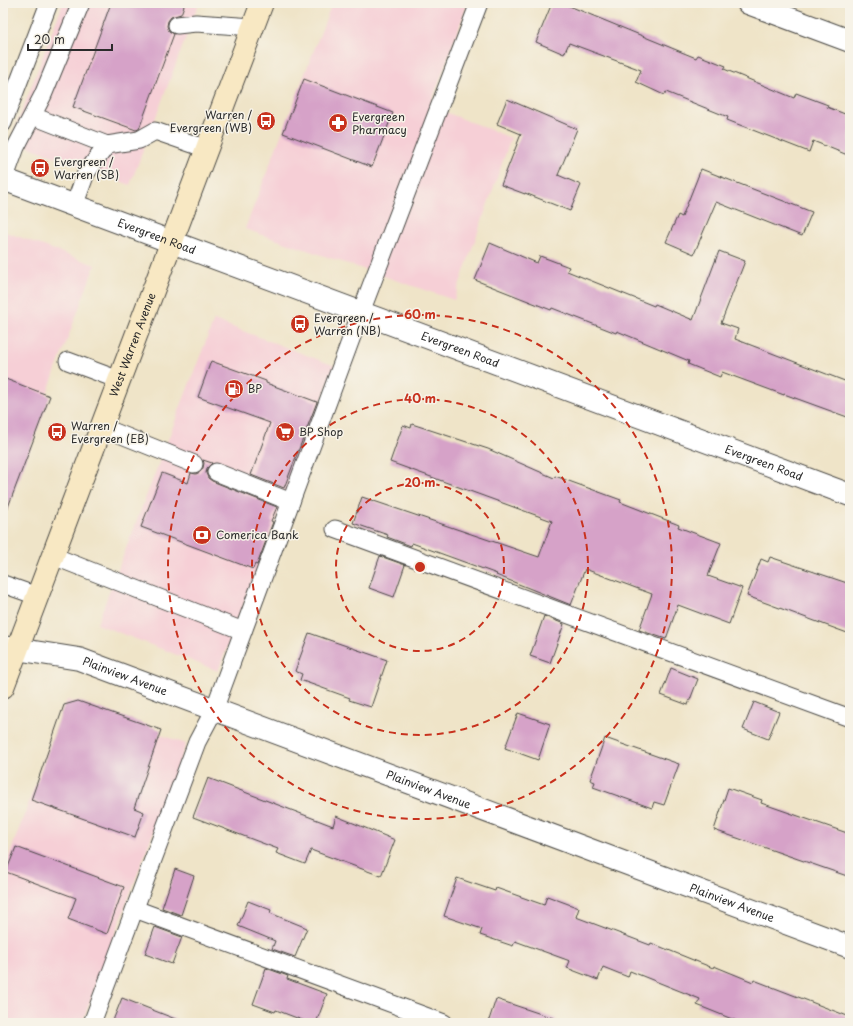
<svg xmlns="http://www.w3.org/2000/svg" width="853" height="1026" font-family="'Playpen Sans',sans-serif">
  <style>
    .built { fill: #f6cfd6 }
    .building { fill: #d6a2c8 }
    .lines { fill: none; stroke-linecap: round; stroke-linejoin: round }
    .service-casing { stroke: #484743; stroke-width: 19 }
    .minor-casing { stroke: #484743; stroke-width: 24 }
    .tertiary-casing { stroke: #484743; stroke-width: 24 }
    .secondary-casing { stroke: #484743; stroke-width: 24 }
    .service { stroke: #fff; stroke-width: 17 }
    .minor { stroke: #fff; stroke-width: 22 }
    .tertiary { stroke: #fff; stroke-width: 22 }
    .secondary { stroke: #f8e8c3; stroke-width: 22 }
    .ring { fill: none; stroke: #c8321e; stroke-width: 2; stroke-dasharray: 7 5 }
    .labels { text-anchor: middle; stroke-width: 3; stroke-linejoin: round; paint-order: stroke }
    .poi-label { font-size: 11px; fill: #2b2b2b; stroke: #f7f3e8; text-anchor: start }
    .street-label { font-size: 11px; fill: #2b2b2b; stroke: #f7f3e8 }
    .centre { fill: #c8321e; stroke: #f7f3e8; stroke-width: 2 }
    .ring-label { font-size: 12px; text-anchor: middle; font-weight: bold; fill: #c8321e; stroke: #f7f3e8; stroke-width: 3; stroke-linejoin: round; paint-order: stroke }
  </style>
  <rect width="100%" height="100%" fill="#f7f3e8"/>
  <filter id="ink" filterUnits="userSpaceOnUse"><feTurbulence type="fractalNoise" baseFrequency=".025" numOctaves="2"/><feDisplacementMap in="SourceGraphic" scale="8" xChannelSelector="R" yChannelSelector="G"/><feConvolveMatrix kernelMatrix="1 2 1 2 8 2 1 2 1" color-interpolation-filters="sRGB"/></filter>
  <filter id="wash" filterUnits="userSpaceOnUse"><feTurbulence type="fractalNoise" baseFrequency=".012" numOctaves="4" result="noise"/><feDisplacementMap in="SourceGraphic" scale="16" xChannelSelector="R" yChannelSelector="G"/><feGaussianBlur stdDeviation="0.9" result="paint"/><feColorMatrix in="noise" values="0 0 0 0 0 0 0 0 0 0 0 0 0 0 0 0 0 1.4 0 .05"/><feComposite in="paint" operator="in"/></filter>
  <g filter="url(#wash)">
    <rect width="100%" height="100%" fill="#efe4c8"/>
    <g class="built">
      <polygon points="63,3 199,3 130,185 11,140"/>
      <polygon points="332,3 468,3 430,106 511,138 454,300 245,229"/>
      <polygon points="3,231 95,265 3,512"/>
      <polygon points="214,320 335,366 218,671 97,624"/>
      <polygon points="67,700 186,744 82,1023 3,1023 3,872"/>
    </g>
    <g id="blocks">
      <g class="building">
        <polygon points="111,3 185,3 181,14 171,17 168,21 167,26 169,31 174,34 139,129 136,130 73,107"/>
        <polygon points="552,3 562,3 696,58 698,55 726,66 724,69 794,98 796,93 828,105 827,107 850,116 850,156 813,141 809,152 727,120 728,117 666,92 664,95 636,82 641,70 569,43 564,54 536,42"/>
        <polygon points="304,79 393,113 372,167 283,133"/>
        <polygon points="507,99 577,129 558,175 581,185 570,211 525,193 525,194 501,185 521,134 497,124"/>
        <polygon points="701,169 812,212 802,236 716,202 694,254 666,242 678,215 682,217"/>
        <polygon points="490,243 537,263 540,256 569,267 567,271 654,306 655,304 693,320 719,251 745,261 721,323 738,329 735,339 850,383 850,418 784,394 784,395 722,372 720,377 688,364 689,361 617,331 616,333 552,308 551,310 475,280"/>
        <polygon points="211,361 266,381 266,383 317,402 284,488 251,475 270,423 198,397"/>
        <polygon points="3,378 50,396 5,515 3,515"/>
        <polygon points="412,424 488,449 554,478 555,476 621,500 620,502 679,525 678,527 721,543 708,576 742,588 729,624 678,605 666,639 639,630 652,594 585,569 571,605 496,575 497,574 412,543 411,546 387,537 388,535 353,523 362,497 539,557 552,521 390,462 403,425 411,428"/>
        <polygon points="203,460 212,463 207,468 206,473 208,478 212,481 277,507 271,521 273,522 257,565 255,564 253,569 141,527 162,473 188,483 191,473 196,474 200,472 203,468 204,463"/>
        <polygon points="380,556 405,565 394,597 369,588"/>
        <polygon points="770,557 850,584 850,634 747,596 761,559 768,562"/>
        <polygon points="544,616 564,624 550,663 530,656"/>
        <polygon points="309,633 387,660 371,707 349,700 350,698 300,680 302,674 295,671"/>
        <polygon points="671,668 698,679 688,705 661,695"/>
        <polygon points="78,701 161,730 134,808 144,812 135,837 31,800 64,705"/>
        <polygon points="754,702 779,712 768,739 743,729"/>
        <polygon points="518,713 550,724 538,760 505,748"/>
        <polygon points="605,738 679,764 664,805 654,802 652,808 593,787 595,782 590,780"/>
        <polygon points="208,778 333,826 336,816 395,840 381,876 311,850 305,864 276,853 278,849 193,817"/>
        <polygon points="728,788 762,800 761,803 850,834 850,877 714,830"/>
        <polygon points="16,847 124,887 107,934 68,919 76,898 6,872"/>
        <polygon points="175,869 194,876 181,915 162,908"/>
        <polygon points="457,878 495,891 496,888 544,905 547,896 579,908 576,917 650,945 651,943 713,968 714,966 753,982 754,980 850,1017 850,1023 742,1023 697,1005 700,999 630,971 628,977 603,967 598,980 567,968 570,961 515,941 513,946 480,935 482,929 444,916"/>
        <polygon points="248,901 271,910 270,913 307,928 295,957 272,949 275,941 238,926"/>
        <polygon points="155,927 182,937 172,964 145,954"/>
        <polygon points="266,968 288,976 287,979 327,994 316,1023 310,1023 276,1010 275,1012 253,1004"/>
        <polygon points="122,998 183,1022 183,1023 112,1023"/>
        <polygon points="496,999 556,1019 556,1023 488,1023"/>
      </g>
    </g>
  </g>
  <g filter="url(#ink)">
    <use href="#blocks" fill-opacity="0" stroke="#484743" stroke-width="1"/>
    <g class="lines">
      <g class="service-casing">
        <g id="service">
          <polyline points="177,25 196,23 253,27"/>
          <polyline points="33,116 107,145"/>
          <polyline points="3,123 49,3"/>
          <polyline points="4,180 16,147 43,95 81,3"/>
          <polyline points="74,206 86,173 107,145 139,140 155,131 207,149"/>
          <polyline points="68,361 119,380"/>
          <polyline points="102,427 194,464"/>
          <polyline points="216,472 291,502"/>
          <polyline points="335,529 850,718"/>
          <polyline points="53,556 243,631"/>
          <polyline points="3,584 37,596"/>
          <polyline points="135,909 444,1023"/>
          <polyline points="92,1023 197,742 214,710 361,312 479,3"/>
        </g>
      </g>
      <g class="minor-casing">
        <g id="minor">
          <polyline points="748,3 850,41"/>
          <path id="s1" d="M3,647l76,12 771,288"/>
        </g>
      </g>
      <g class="tertiary-casing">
        <g id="tertiary">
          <path id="s2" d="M3,179l847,316"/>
        </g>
      </g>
      <g class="secondary-casing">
        <g id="secondary">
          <path id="s3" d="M3,687l259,-684"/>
        </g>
      </g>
      <use href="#service" class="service"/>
      <use href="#minor" class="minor"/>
      <use href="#tertiary" class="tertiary"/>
      <use href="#secondary" class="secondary"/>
    </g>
  </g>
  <g class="ring">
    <circle cx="420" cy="567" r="84"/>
    <circle cx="420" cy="567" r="168"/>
    <circle cx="420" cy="567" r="252"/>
  </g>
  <defs>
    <g id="bus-disc" transform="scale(1)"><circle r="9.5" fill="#c8321e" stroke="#f7f3e8"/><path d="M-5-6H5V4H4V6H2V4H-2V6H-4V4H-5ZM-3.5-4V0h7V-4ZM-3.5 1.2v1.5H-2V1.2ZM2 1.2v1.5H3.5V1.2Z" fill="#fff"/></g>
    <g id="pharmacy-disc" transform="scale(1)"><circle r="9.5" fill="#c8321e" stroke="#f7f3e8"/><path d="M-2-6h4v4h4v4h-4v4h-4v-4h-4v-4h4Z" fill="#fff"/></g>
    <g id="fuel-disc" transform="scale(1)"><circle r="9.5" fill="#c8321e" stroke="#f7f3e8"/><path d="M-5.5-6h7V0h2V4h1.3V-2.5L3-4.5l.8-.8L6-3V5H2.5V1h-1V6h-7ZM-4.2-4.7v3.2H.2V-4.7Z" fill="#fff"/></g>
    <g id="supermarket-disc" transform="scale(1)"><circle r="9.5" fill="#c8321e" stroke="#f7f3e8"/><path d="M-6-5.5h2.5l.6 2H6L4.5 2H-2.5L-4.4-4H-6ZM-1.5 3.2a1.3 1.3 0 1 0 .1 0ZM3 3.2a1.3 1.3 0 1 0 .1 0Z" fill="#fff"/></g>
    <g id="bank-disc" transform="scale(1)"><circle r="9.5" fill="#c8321e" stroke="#f7f3e8"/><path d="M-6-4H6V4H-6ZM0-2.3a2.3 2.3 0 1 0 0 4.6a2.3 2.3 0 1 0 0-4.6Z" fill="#fff"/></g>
  </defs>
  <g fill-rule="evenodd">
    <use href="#bus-disc" x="266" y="121"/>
    <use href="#pharmacy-disc" x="338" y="123"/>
    <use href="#bus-disc" x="40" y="168"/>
    <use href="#bus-disc" x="300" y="324"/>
    <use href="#fuel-disc" x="234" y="389"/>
    <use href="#bus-disc" x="57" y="432"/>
    <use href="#supermarket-disc" x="285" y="432"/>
    <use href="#bank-disc" x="202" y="535"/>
  </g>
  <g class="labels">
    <g class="poi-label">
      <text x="252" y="119" text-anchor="end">Warren /<tspan x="252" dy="13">Evergreen (WB)</tspan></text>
      <text x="352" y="121">Evergreen<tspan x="352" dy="13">Pharmacy</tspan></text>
      <text x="54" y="166">Evergreen /<tspan x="54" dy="13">Warren (SB)</tspan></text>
      <text x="314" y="322">Evergreen /<tspan x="314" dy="13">Warren (NB)</tspan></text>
      <text x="248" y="393">BP</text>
      <text x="71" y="430">Warren /<tspan x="71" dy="13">Evergreen (EB)</tspan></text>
      <text x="299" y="436">BP Shop</text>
      <text x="216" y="539">Comerica Bank</text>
    </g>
    <g class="street-label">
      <text dy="4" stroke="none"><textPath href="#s2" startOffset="164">Evergreen Road</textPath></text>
      <text dy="4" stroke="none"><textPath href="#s3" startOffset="366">West Warren Avenue</textPath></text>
      <text dy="4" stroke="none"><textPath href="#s2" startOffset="488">Evergreen Road</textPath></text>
      <text dy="4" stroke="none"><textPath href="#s2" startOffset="812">Evergreen Road</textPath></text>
      <text dy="4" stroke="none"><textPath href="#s1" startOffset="126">Plainview Avenue</textPath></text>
      <text dy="4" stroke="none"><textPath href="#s1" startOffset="450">Plainview Avenue</textPath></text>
      <text dy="4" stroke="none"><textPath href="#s1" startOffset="774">Plainview Avenue</textPath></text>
    </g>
  </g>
  <circle cx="420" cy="567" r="6" class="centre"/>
  <g class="ring-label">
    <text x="420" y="319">60 m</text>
    <text x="420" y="403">40 m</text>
    <text x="420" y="487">20 m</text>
  </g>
  <rect width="853" height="1026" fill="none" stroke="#f7f3e8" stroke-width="16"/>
  <path d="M28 44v6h84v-6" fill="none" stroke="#2b2b2b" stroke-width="2"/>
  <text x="34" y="44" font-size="12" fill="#2b2b2b" stroke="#f7f3e8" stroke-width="3" paint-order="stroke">20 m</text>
</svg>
